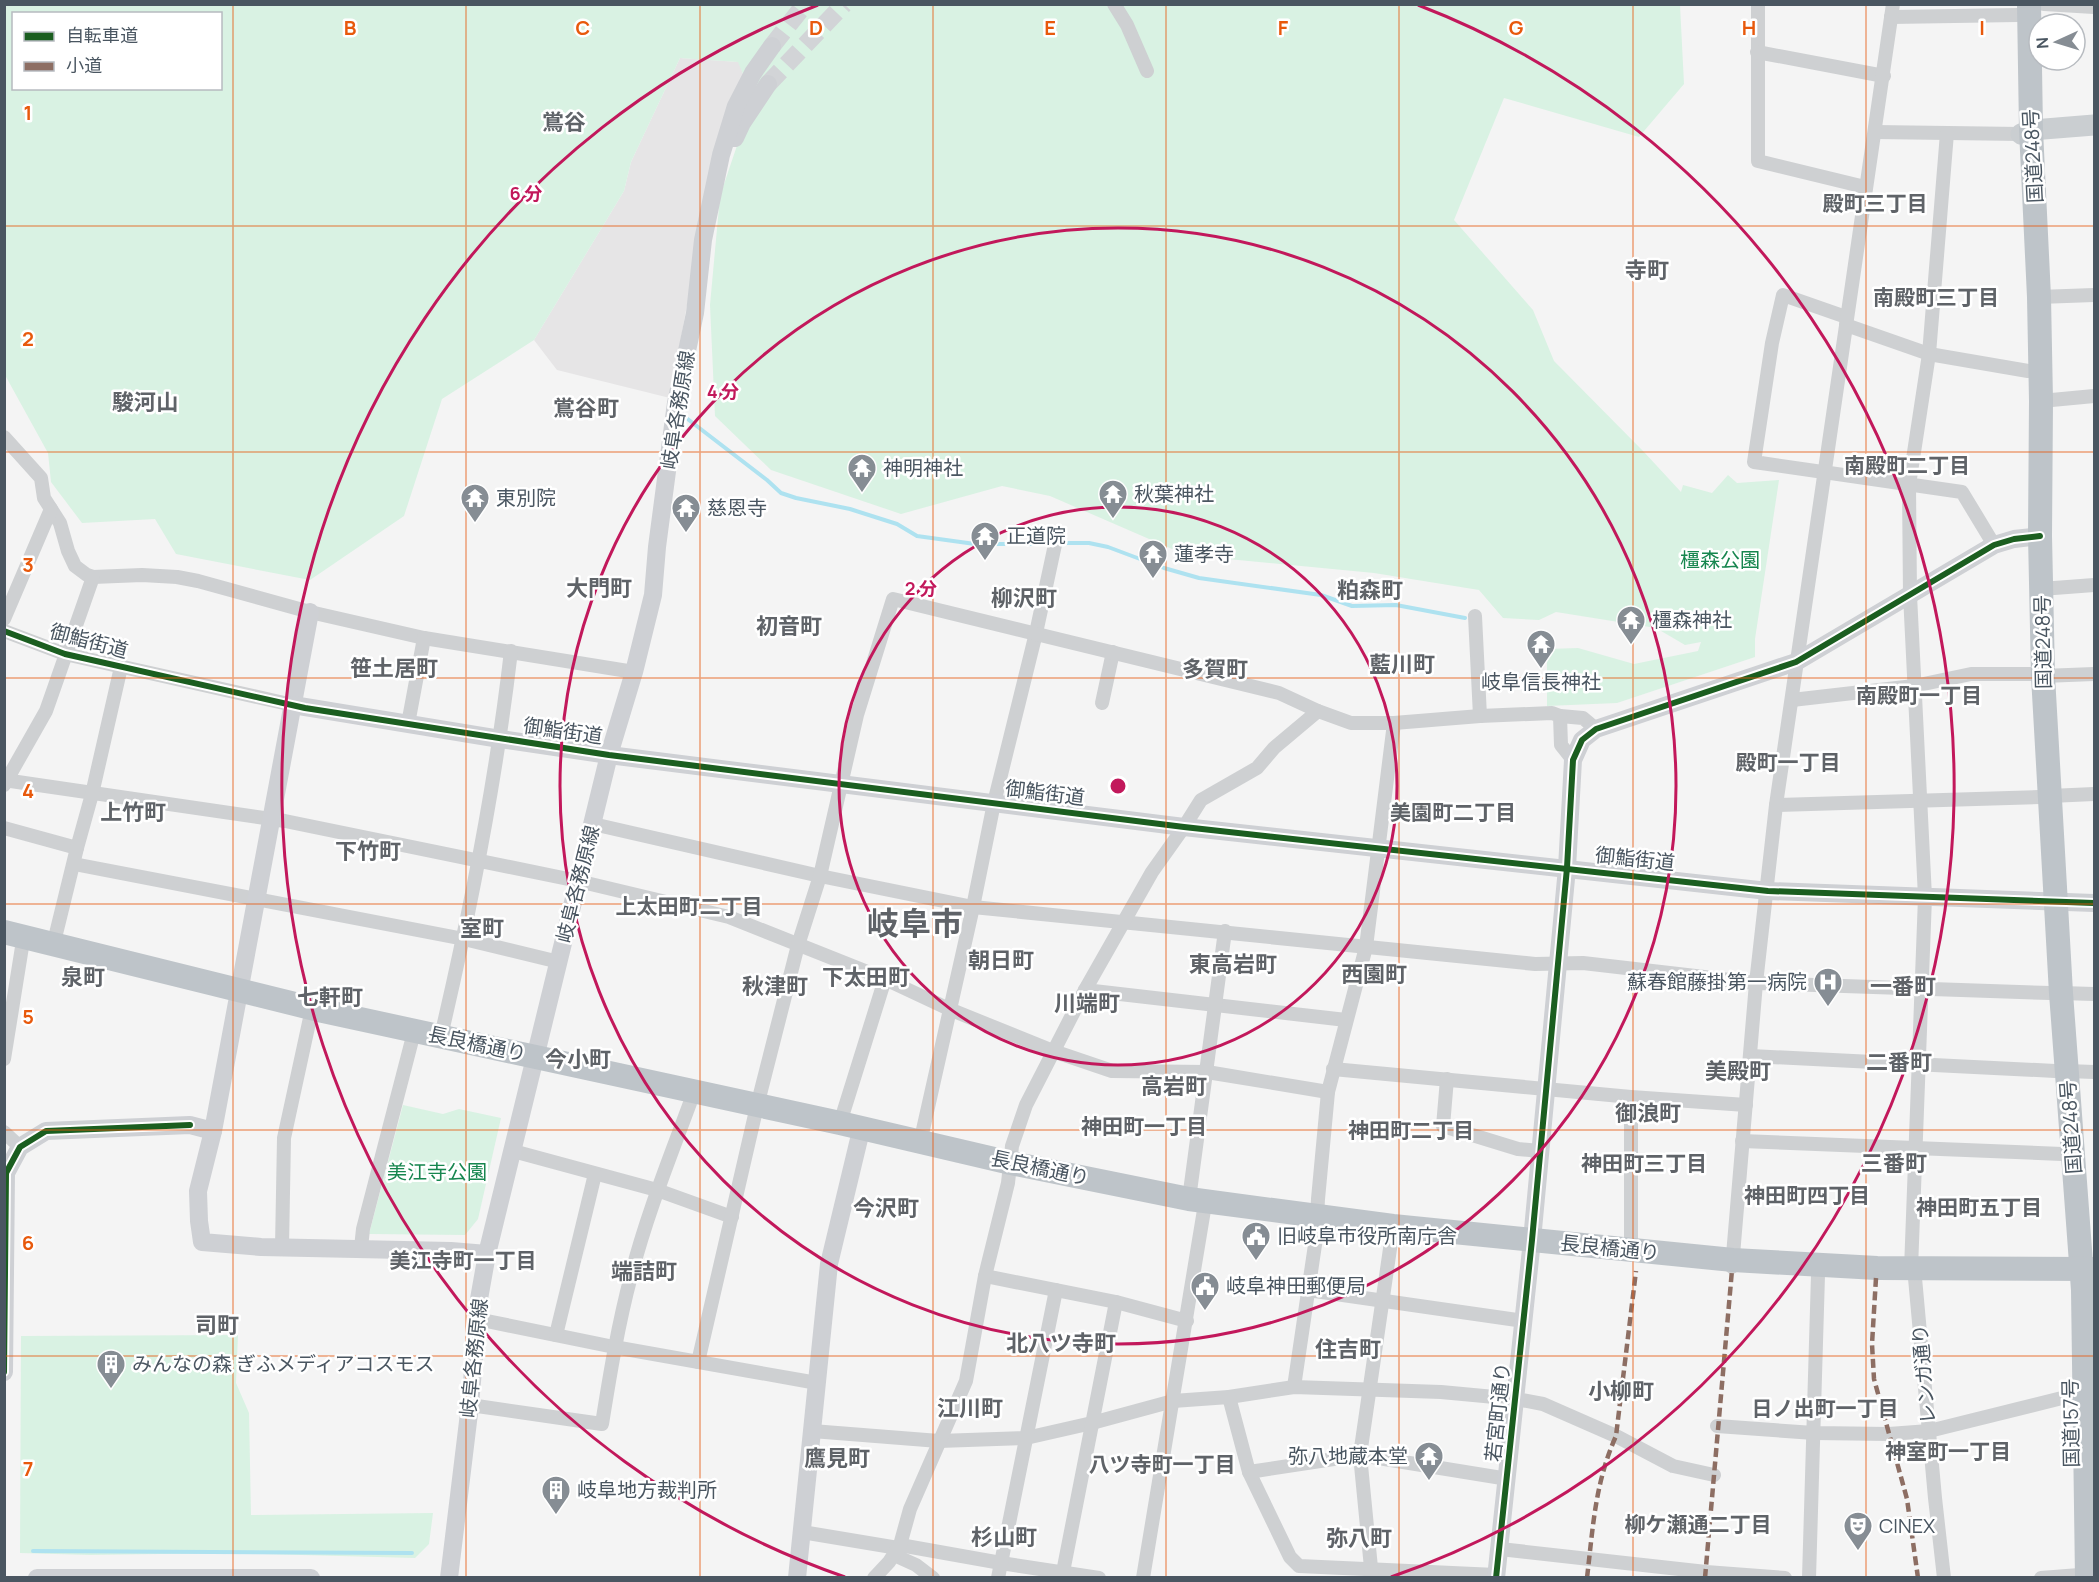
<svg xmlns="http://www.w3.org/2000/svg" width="2099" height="1582" font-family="Manrope,'Noto Sans JP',sans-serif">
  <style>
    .education { fill: #e6e5e6 }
    .green { fill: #d9f2e3; fill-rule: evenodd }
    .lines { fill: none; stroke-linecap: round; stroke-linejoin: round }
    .stream { stroke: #aee2f0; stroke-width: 4 }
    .secondary-tunnel { stroke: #d2d4d7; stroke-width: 18; stroke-dasharray: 18 9; stroke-linecap: butt }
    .street { stroke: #ced0d2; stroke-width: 14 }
    .secondary { stroke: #ced0d4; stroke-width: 18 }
    .primary { stroke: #caced1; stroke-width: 21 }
    .highway { stroke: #bec4c9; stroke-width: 24 }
    .quiet { stroke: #8d6e63; stroke-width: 4.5; stroke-dasharray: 9 4.5; stroke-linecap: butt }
    .cycleway-casing { stroke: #fff; stroke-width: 10 }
    .cycleway { stroke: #1b5e20; stroke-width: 6 }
    .grid { fill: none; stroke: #e8590c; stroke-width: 1.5; stroke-opacity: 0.55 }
    .ring { fill: none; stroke: #c2185b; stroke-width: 3 }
    .labels { text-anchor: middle; stroke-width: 5; stroke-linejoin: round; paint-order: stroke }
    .street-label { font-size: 20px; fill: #4a5661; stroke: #fff }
    .poi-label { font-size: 20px; fill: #4a5661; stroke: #fff; text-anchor: start }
    .park-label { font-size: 20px; fill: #17864f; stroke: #fff }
    .neighbourhood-label { font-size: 21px; font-weight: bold; fill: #5f6368; stroke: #fff }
    .quarter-label { font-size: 22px; font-weight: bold; fill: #5f6368; stroke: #fff }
    .town-label { font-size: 32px; font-weight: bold; fill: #5f6368; stroke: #fff }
    .grid-label { font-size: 20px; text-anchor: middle; font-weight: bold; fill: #e8590c; stroke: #fff; stroke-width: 5; stroke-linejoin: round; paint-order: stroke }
    .centre { fill: #c2185b; stroke: #fff; stroke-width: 3 }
    .ring-label { font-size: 18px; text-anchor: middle; font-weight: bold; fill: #c2185b; stroke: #fff; stroke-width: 5; stroke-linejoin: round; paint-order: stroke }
  </style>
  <rect width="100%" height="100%" fill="#f4f4f4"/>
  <polygon class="education" points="680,58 739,62 743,74 714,157 670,398 557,370 534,340 624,191 631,162"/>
  <g class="green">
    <path d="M4,5h1676l4,79 -45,53 -135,-39 -50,122 79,90 21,51 90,91 37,40 2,-7 29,8 16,-18 9,8 42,-3 -24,159v18l-138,46 -70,3v-57l31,-1 56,16 64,-13 3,-9 -16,3 -29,-17 -100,-16 -17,8 -36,-2 -24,-28 -105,-17 -188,-18 -136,-59 -48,-10 -101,28 -130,-44 -56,-54 -5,-111 10,-109 33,-98 -15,-36 -58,-4 -49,104 -7,29 -90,149 -92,59 -38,117 -94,64 -134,-26 -21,-35 -73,4 -31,-41 -3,-29 -43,-78zM14,14h206v74h-206z"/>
    <polygon points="403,1105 443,1114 459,1109 501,1118 478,1219 465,1235 369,1234"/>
    <polygon points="238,1335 236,1383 249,1413 251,1515 433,1513 429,1544 415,1558 231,1553 90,1555 20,1553 21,1336"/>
  </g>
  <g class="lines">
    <g class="stream">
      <polyline points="685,417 767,480 781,493 796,498 850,509 897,524 917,536 975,544 1051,544"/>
      <polyline points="1059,543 1089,543 1108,547 1164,568 1199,578 1321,595 1352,606 1396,605 1465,618"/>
      <polyline points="33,1551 412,1553"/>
    </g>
    <g class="secondary-tunnel">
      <polyline points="772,46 805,4"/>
      <polyline points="768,84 844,4"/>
    </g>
    <g class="street">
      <polyline points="1114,4 1127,25 1147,71"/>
      <polyline points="1758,4 1758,161 1865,187"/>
      <polyline points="2044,4 2094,7"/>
      <polyline points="1891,17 2018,15"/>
      <polyline points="1757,52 1884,76"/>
      <polyline points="1875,132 2021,134"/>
      <polyline points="2039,297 2094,295"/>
      <polyline points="1846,317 1783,295 1772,343 1754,462 1962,492 1994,545"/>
      <polyline points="1846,325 1929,354 2028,371"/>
      <polyline points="2041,401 2094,396"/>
      <polyline points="4,437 41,478 44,498 60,523 68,551 75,566 87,575 93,577 142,575 177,577 198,581 310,612 424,638 634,672"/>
      <polyline points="2041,589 2094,585"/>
      <polyline points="1475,616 1480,716"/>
      <polyline points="4,619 51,509"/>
      <polyline points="4,631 65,654 293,705"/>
      <polyline points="2043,676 2094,674"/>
      <polyline points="1792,700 1914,686 1971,674 2034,674"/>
      <polyline points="1102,703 1113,652"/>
      <polyline points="1560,716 1583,718 1596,729"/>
      <polyline points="408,724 424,638"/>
      <polyline points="4,780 285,821 578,881 729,917 885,979 949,1009 1053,1051 1112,1071 1207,1072 1328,1092"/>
      <polyline points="4,785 46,711 93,577"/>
      <polyline points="2050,796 2094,794"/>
      <polyline points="1776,805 2039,797"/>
      <polyline points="593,824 820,876 973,907 1535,964 1583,963 1756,983 2050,993"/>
      <polyline points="4,828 77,848"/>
      <polyline points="74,864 464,939 559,962"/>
      <polyline points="53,946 77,848 92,794 121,667"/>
      <polyline points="1085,990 1346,1020"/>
      <polyline points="2061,993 2094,994"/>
      <path d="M441,1036c30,-128 55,-255 70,-385"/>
      <polyline points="1751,1056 2055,1071"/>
      <polyline points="4,1059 22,947"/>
      <polyline points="1333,1069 1631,1097 1746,1105"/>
      <polyline points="2067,1071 2094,1072"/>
      <polyline points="1447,1079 1443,1126 1518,1149 1540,1151"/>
      <polyline points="840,1123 885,979"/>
      <polyline points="4,1132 20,1147"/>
      <polyline points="1742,1141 2062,1154"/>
      <polyline points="920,1143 973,907 994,803 1036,633 1056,540"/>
      <polyline points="513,1151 657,1190 732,1217"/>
      <polyline points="1189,1199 1225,931"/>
      <polyline points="282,1247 284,1138 310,1018"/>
      <polyline points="361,1248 363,1229 412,1040"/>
      <polyline points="1631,1250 1631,1097"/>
      <polyline points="1732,1267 1756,983 1776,805 1893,4"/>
      <polyline points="1911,1269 1925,897 1910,595 1909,485 1929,354 1947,133"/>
      <polyline points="985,1276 1116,1302 1187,1321"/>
      <polyline points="1915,1278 1935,1498 1944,1578"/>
      <polyline points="1308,1290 1524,1321"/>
      <polyline points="477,1319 614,1347 817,1383"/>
      <polyline points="556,1335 595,1174"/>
      <polyline points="698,1362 757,1106 798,945 820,876 857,715 893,599 1279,693 1318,711"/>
      <polyline points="1294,1387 1316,1238 1318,1199 1328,1092 1366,947 1394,723"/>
      <polyline points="1229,1397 1294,1387 1441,1392 1516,1399 1543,1404 1616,1436 1673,1466 1714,1475"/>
      <path d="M470,1405l132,19c8,-50 16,-99 29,-148 15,-59 38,-116 59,-173"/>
      <polyline points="1717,1426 1814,1433 1889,1434 1929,1431 2070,1396"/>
      <polyline points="812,1431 939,1441 1026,1438 1092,1423 1173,1401 1229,1397 1249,1472 1290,1557 1299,1566 1496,1575"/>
      <polyline points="1249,1472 1360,1455 1508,1479"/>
      <polyline points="802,1532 898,1548"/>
      <polyline points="900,1545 1001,1563 1099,1578"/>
      <polyline points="1500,1549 1706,1572 1785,1578"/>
      <polyline points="894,1555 916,1565 933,1578"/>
      <polyline points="1063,1572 1116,1302"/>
      <polyline points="874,1578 889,1562 900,1545 910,1509 966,1381 985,1276 1008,1183 1012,1146 1026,1105 1085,990 1152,872 1184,827 1201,800 1257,768 1274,748 1318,711 1351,723 1394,723 1480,716 1552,713 1560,716 1561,745 1573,760"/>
      <polyline points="998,1578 1056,1290"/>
      <polyline points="1143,1578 1204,1210"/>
      <polyline points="1372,1578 1360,1455 1392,1235"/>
      <polyline points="1809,1578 1818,1275"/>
      <polyline points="2041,1578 2092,1574"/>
    </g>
    <g class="secondary">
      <polyline points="735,138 742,123 768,84"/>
      <polyline points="310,612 213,1131 198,1191 199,1221 202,1242 261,1247 451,1251 487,1254"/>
      <polyline points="293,705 500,739 609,755 1184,827 1768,891 2094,903"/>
      <polyline points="4,1372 6,1173 20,1147 46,1131 190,1125 213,1131"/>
      <polyline points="37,1578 311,1578"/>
      <polyline points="449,1578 470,1405 479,1299 487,1254 609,755 634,672 653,595 657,547 676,403 695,313 703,240 721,155 736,106 753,73 772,46"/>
      <polyline points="797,1578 829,1264 859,1139"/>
      <polyline points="1496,1578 1532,1240 1567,868 1573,760 1582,740 1596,729 1796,662 1994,545 2014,539 2040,536"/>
    </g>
    <polyline class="primary" points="2021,134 2031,130 2094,125"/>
    <g class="highway">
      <polyline points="2029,4 2031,130 2039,297 2041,401 2040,536 2043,676 2061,993 2083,1290 2087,1578"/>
      <polyline points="4,932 323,1011 840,1123 1011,1163 1189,1199 1393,1226 1733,1260 1877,1268 2094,1269"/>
    </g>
    <g class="quiet">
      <polyline points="1876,1278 1872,1344 1874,1379 1907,1499 1918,1578"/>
      <path d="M1587,1578c6,-51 8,-95 29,-142l20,-165"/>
      <polyline points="1705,1578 1732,1270"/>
    </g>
    <g class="cycleway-casing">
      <g id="cycleway">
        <polyline points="4,631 65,654 305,708 609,755 1184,827 1768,891 2094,903"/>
        <polyline points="4,1372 6,1173 20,1147 46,1131 190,1125"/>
        <polyline points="1496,1578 1532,1240 1567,868 1573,760 1582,740 1596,729 1796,662 1994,545 2014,539 2040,536"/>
      </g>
    </g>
    <use href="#cycleway" class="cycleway"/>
  </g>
  <path class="grid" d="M233,4v1574M466,4v1574M700,4v1574M933,4v1574M1166,4v1574M1399,4v1574M1633,4v1574M1866,4v1574M4,226h2090M4,452h2090M4,678h2090M4,904h2090M4,1130h2090M4,1356h2090"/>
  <g class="ring">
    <circle cx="1118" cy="786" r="279"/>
    <circle cx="1118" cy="786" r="558"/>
    <path d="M845 1577A837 837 0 0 1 818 5M1418 5A837 837 0 0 1 1391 1577"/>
  </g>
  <defs>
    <g id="temple-pin" transform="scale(1.5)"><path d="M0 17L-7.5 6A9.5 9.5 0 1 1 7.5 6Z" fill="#868d94" stroke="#fff"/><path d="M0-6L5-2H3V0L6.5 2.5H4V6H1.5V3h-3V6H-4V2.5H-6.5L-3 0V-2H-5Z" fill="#fff"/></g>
    <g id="hospital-pin" transform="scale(1.5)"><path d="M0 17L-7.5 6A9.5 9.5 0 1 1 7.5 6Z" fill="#868d94" stroke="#fff"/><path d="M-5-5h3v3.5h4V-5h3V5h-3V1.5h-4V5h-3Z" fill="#fff"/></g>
    <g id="civic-pin" transform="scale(1.5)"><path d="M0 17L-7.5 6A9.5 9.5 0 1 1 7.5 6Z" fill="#868d94" stroke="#fff"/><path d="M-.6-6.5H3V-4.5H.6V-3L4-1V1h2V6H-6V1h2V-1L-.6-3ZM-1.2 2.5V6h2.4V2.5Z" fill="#fff"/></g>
    <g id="building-pin" transform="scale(1.5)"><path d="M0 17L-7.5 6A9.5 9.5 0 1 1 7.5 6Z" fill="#868d94" stroke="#fff"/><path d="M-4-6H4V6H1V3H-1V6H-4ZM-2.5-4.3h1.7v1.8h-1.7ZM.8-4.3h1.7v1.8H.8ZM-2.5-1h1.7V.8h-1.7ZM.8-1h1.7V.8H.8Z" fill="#fff"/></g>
    <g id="theatre-pin" transform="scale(1.5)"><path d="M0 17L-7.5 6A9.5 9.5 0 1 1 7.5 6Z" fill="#868d94" stroke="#fff"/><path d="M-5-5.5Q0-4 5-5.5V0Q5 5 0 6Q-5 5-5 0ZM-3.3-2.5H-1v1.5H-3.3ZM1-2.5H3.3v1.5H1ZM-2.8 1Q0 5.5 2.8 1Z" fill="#fff"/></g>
  </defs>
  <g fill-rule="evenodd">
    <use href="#temple-pin" x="862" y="468"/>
    <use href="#temple-pin" x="1113" y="494"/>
    <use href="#temple-pin" x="475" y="498"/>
    <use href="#temple-pin" x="686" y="508"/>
    <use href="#temple-pin" x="985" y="536"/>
    <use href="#temple-pin" x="1153" y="554"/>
    <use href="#temple-pin" x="1631" y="620"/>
    <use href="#temple-pin" x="1541" y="644"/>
    <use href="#hospital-pin" x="1828" y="982"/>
    <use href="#civic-pin" x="1256" y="1236"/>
    <use href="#civic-pin" x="1205" y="1286"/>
    <use href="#building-pin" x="111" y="1364"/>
    <use href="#temple-pin" x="1429" y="1456"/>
    <use href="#building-pin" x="556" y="1490"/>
    <use href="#theatre-pin" x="1858" y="1526"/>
  </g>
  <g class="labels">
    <g class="street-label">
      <text transform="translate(2033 156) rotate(-93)" y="7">国道248号</text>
      <text transform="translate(678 410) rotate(-81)" y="7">岐阜各務原線</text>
      <text transform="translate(89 641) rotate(15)" y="7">御鮨街道</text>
      <text transform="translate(2043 642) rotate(-91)" y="7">国道248号</text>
      <text transform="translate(563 731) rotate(8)" y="7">御鮨街道</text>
      <text transform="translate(1045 793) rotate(7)" y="7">御鮨街道</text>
      <text transform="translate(1635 859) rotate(6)" y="7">御鮨街道</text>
      <text transform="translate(578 884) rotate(-76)" y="7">岐阜各務原線</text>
      <text transform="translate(477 1044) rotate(12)" y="7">長良橋通り</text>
      <text transform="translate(2071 1127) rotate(-94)" y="7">国道248号</text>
      <text transform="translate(1040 1168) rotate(12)" y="7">長良橋通り</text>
      <text transform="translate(1610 1248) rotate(6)" y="7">長良橋通り</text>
      <text transform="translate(474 1358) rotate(-84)" y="7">岐阜各務原線</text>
      <text transform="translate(1924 1374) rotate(-95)" y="7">レンガ通り</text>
      <text transform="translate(1498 1412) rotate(-84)" y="7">若宮町通り</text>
      <text transform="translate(2071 1423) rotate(-91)" y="7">国道157号</text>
    </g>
    <g class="poi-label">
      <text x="883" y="475">神明神社</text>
      <text x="1134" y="501">秋葉神社</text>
      <text x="496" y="505">東別院</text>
      <text x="707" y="515">慈恩寺</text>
      <text x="1006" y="543">正道院</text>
      <text x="1174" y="561">蓮孝寺</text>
      <text x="1652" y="627">橿森神社</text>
      <text x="1541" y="689" text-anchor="middle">岐阜信長神社</text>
      <text x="1807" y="989" text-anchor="end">蘇春館藤掛第一病院</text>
      <text x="1277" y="1243">旧岐阜市役所南庁舎</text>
      <text x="1226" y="1293">岐阜神田郵便局</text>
      <text x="132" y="1371">みんなの森 ぎふメディアコスモス</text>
      <text x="1408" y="1463" text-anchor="end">弥八地蔵本堂</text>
      <text x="577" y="1497">岐阜地方裁判所</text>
      <text x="1879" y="1533">CINEX</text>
    </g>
    <g class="park-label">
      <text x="1720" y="567">橿森公園</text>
      <text x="437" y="1179">美江寺公園</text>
    </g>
    <g class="neighbourhood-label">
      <text x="1875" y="211">殿町三丁目</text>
      <text x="1936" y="305">南殿町三丁目</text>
      <text x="1907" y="473">南殿町二丁目</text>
      <text x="1919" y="703">南殿町一丁目</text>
      <text x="1788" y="770">殿町一丁目</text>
      <text x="1453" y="820">美園町二丁目</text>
      <text x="689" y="914">上太田町二丁目</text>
      <text x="1144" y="1134">神田町一丁目</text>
      <text x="1411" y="1138">神田町二丁目</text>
      <text x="1644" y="1171">神田町三丁目</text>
      <text x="1807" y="1203">神田町四丁目</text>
      <text x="1979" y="1215">神田町五丁目</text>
      <text x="463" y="1268">美江寺町一丁目</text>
      <text x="1825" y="1416">日ノ出町一丁目</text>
      <text x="1948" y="1459">神室町一丁目</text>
      <text x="1162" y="1472">八ツ寺町一丁目</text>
      <text x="1698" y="1532">柳ケ瀬通二丁目</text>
    </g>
    <g class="quarter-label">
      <text x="564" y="130">鴬谷</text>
      <text x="1647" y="278">寺町</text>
      <text x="145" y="410">駿河山</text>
      <text x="586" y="416">鴬谷町</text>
      <text x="599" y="596">大門町</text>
      <text x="1370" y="598">粕森町</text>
      <text x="1024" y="606">柳沢町</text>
      <text x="789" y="634">初音町</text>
      <text x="1402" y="672">藍川町</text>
      <text x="394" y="676">笹土居町</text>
      <text x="1215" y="677">多賀町</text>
      <text x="133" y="820">上竹町</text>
      <text x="368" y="859">下竹町</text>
      <text x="482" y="936">室町</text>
      <text x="1001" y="968">朝日町</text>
      <text x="1233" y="972">東高岩町</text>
      <text x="1374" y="982">西園町</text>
      <text x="83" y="985">泉町</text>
      <text x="866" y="985">下太田町</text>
      <text x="775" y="994">秋津町</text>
      <text x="1903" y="994">一番町</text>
      <text x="330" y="1005">七軒町</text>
      <text x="1087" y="1011">川端町</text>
      <text x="578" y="1067">今小町</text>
      <text x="1899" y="1070">二番町</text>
      <text x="1738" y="1079">美殿町</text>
      <text x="1174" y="1094">高岩町</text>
      <text x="1648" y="1121">御浪町</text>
      <text x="1894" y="1171">三番町</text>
      <text x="886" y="1216">今沢町</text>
      <text x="644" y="1279">端詰町</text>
      <text x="217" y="1333">司町</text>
      <text x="1061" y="1351">北八ツ寺町</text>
      <text x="1348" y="1357">住吉町</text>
      <text x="1621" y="1399">小柳町</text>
      <text x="970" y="1416">江川町</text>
      <text x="837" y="1466">鷹見町</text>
      <text x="1004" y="1545">杉山町</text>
      <text x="1359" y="1546">弥八町</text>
    </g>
    <g class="town-label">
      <text x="915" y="935">岐阜市</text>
    </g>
  </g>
  <g class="grid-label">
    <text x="350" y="35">B</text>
    <text x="583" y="35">C</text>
    <text x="816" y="35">D</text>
    <text x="1050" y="35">E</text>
    <text x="1283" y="35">F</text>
    <text x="1516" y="35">G</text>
    <text x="1749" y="35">H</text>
    <text x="1982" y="35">I</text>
    <text x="28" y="120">1</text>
    <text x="28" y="346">2</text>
    <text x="28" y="572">3</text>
    <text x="28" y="798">4</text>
    <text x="28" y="1024">5</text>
    <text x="28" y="1250">6</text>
    <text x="28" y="1476">7</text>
  </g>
  <circle cx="1118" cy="786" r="9" class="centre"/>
  <g class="ring-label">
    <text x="526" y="200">6 分</text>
    <text x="723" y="398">4 分</text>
    <text x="921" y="595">2 分</text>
  </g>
  <rect width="2099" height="1582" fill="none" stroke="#4a5661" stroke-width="12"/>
  <rect x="12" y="12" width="210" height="78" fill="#ffffff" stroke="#b7bbc0" stroke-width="1.5"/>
  <rect x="24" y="32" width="30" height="9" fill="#1b5e20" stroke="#b7bbc0" stroke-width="1.5"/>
  <text x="66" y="42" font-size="18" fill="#4a5661">自転車道</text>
  <rect x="24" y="62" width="30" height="9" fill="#8d6e63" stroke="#b7bbc0" stroke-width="1.5"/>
  <text x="66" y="72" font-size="18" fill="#4a5661">小道</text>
  <g transform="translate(2057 42) rotate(266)"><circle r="28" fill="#ffffff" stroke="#b7bbc0" stroke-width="1.5"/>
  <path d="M0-4.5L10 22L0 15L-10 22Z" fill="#868d94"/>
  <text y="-9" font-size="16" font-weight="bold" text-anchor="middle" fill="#4a5661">N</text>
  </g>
</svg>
